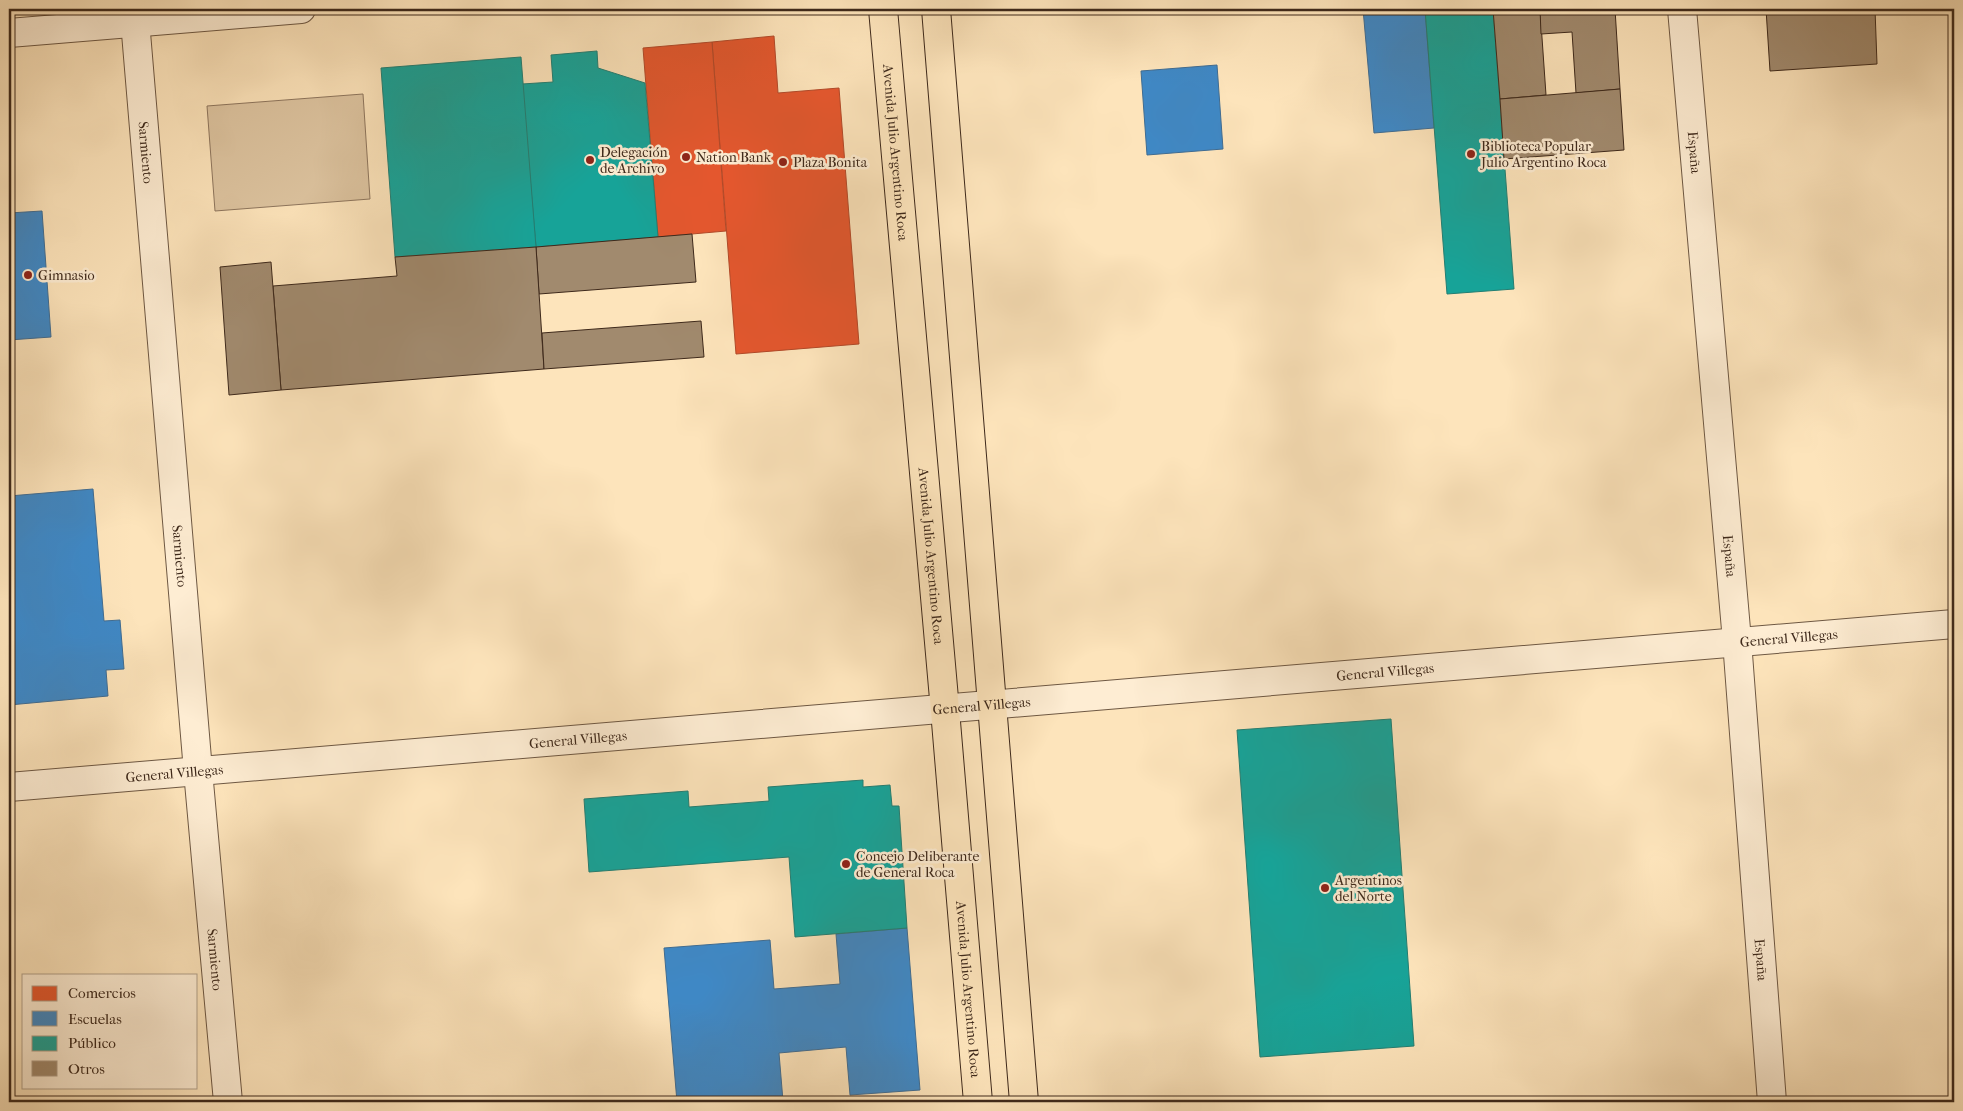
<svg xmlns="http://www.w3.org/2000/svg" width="1963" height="1111" font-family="'IM FELL French Canon',serif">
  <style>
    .green { fill: #ddc4a0; stroke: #8e765e }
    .shops { fill: #e4572e; stroke: #b24928 }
    .schools { fill: #3f88c5; stroke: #3f6c92 }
    .public { fill: #17a398; stroke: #237e72 }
    .building { fill: #a18a6e; stroke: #3e291b }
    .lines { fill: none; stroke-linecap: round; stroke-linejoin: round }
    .minor-casing { stroke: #6e5843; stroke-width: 30 }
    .primary-casing { stroke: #3e291b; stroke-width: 30 }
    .minor { stroke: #feedd3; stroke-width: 28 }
    .primary { stroke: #fde4bb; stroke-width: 28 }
    .poi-dot { fill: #8f2418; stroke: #feedd3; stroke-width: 2 }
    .labels { text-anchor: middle; stroke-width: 5; stroke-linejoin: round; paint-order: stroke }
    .poi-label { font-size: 14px; fill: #3e291b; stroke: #feedd3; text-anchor: start }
    .street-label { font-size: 14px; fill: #3e291b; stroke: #feedd3 }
  </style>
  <rect width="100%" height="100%" fill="#fde4bb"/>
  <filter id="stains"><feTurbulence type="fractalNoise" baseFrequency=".004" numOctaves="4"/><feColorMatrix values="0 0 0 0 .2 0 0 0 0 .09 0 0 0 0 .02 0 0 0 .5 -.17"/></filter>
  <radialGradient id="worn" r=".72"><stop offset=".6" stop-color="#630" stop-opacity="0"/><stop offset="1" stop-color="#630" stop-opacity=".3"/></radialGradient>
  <polygon class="green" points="363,94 370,199 215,211 207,106"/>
  <g class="shops">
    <polygon points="774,36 778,93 839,88 859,344 736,354 712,42"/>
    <polygon points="712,42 726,231 658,237 643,48"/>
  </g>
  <g class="schools">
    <polygon points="1363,9 1425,9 1434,128 1374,133"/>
    <polygon points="1217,65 1223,149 1147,155 1141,71"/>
    <polygon points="42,211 51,337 9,340 9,213"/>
    <polygon points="93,489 104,621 120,620 124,669 106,670 108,696 9,705 9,496"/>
    <polygon points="907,928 920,1090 850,1095 846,1047 779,1053 783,1101 677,1102 664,948 770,940 774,989 840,984 836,934"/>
  </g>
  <g class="public">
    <polygon points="1425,9 1493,9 1514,289 1447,294"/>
    <polygon points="597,51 598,68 645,83 658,237 536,247 522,84 553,82 551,55"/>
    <polygon points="521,57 536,247 395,257 381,68"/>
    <polygon points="1391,719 1414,1046 1260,1057 1237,730"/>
    <polygon points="863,780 863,787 890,785 892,806 899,806 907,928 795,937 789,857 589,872 584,799 688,791 689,807 769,801 768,787"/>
  </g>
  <g class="building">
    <polygon points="1493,9 1540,9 1546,95 1500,99"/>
    <polygon points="1540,9 1615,9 1620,89 1576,93 1572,32 1541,34"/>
    <polygon points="1766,9 1875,9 1877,64 1770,71"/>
    <polygon points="1620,89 1624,150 1504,159 1500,99"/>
    <polygon points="692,234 696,282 539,294 536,247"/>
    <polygon points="536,247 544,369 281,390 273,286 397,276 395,257"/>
    <polygon points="271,262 281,390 229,395 220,267"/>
    <polygon points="701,321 704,357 544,369 542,333"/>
  </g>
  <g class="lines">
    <g class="minor-casing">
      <g id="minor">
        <path id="s1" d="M134,9l64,762 30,331"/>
        <path id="s2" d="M1682,9l55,632 35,461"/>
        <polyline points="9,33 301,9"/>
        <path id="s3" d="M9,787l1945,-163"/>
      </g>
    </g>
    <g class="primary-casing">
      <g id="primary">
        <path id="s4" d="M883,9l62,701 33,392"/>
        <polyline points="936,9 1024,1102"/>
      </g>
    </g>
    <use href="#minor" class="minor"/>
    <use href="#primary" class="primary"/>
  </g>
  <g class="poi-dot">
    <circle cx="1471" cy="154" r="5"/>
    <circle cx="686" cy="157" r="5"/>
    <circle cx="590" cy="160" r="5"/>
    <circle cx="783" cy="162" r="5"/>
    <circle cx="28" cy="275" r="5"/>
    <circle cx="846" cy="864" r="5"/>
    <circle cx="1325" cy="888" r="5"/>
  </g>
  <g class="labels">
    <g class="poi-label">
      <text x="1481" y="151">Biblioteca Popular<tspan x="1481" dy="16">Julio Argentino Roca</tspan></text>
      <text x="600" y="157">Delegación<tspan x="600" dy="16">de Archivo</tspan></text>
      <text x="696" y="162">Nation Bank</text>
      <text x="793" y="167">Plaza Bonita</text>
      <text x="38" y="280">Gimnasio</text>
      <text x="856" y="861">Concejo Deliberante<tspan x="856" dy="16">de General Roca</tspan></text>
      <text x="1335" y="885">Argentinos<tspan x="1335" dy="16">del Norte</tspan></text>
    </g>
    <g class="street-label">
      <text dy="5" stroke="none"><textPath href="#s1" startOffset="144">Sarmiento</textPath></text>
      <text dy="5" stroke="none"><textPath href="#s4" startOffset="144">Avenida Julio Argentino Roca</textPath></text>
      <text dy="5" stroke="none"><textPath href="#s2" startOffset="144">España</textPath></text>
      <text dy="5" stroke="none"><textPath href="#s4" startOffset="549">Avenida Julio Argentino Roca</textPath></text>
      <text dy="5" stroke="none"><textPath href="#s2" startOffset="549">España</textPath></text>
      <text dy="5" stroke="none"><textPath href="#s1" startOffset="549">Sarmiento</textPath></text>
      <text dy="5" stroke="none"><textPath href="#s3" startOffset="1786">General Villegas</textPath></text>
      <text dy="5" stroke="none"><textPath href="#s3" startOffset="1381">General Villegas</textPath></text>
      <text dy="5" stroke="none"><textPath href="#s3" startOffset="976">General Villegas</textPath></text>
      <text dy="5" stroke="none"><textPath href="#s3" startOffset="571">General Villegas</textPath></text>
      <text dy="5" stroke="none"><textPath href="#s3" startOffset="166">General Villegas</textPath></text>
      <text dy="5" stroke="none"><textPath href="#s1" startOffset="954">Sarmiento</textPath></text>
      <text dy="5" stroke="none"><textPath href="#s2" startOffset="954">España</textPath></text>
      <text dy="5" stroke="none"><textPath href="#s4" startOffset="984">Avenida Julio Argentino Roca</textPath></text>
    </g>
  </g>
  <rect width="1963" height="1111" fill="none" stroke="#fde4bb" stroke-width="30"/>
  <rect x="10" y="10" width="1943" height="1091" fill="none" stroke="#3e291b" stroke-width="2.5"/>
  <rect x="15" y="15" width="1933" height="1081" fill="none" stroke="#3e291b"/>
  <rect x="22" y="974" width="175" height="115" fill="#feedd3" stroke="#b19f89"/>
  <rect x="32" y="986" width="25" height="15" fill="#e4572e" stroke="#b19f89"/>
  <text x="68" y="998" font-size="15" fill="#3e291b">Comercios</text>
  <rect x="32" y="1011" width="25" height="15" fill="#3f88c5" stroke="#b19f89"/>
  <text x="68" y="1024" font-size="15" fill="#3e291b">Escuelas</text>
  <rect x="32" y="1036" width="25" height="15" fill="#17a398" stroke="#b19f89"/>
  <text x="68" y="1048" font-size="15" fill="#3e291b">Público</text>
  <rect x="32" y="1061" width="25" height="15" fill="#a18a6e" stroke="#b19f89"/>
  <text x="68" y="1074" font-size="15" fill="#3e291b">Otros</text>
  <rect width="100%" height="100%" filter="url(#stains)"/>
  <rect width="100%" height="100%" fill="url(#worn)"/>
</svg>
